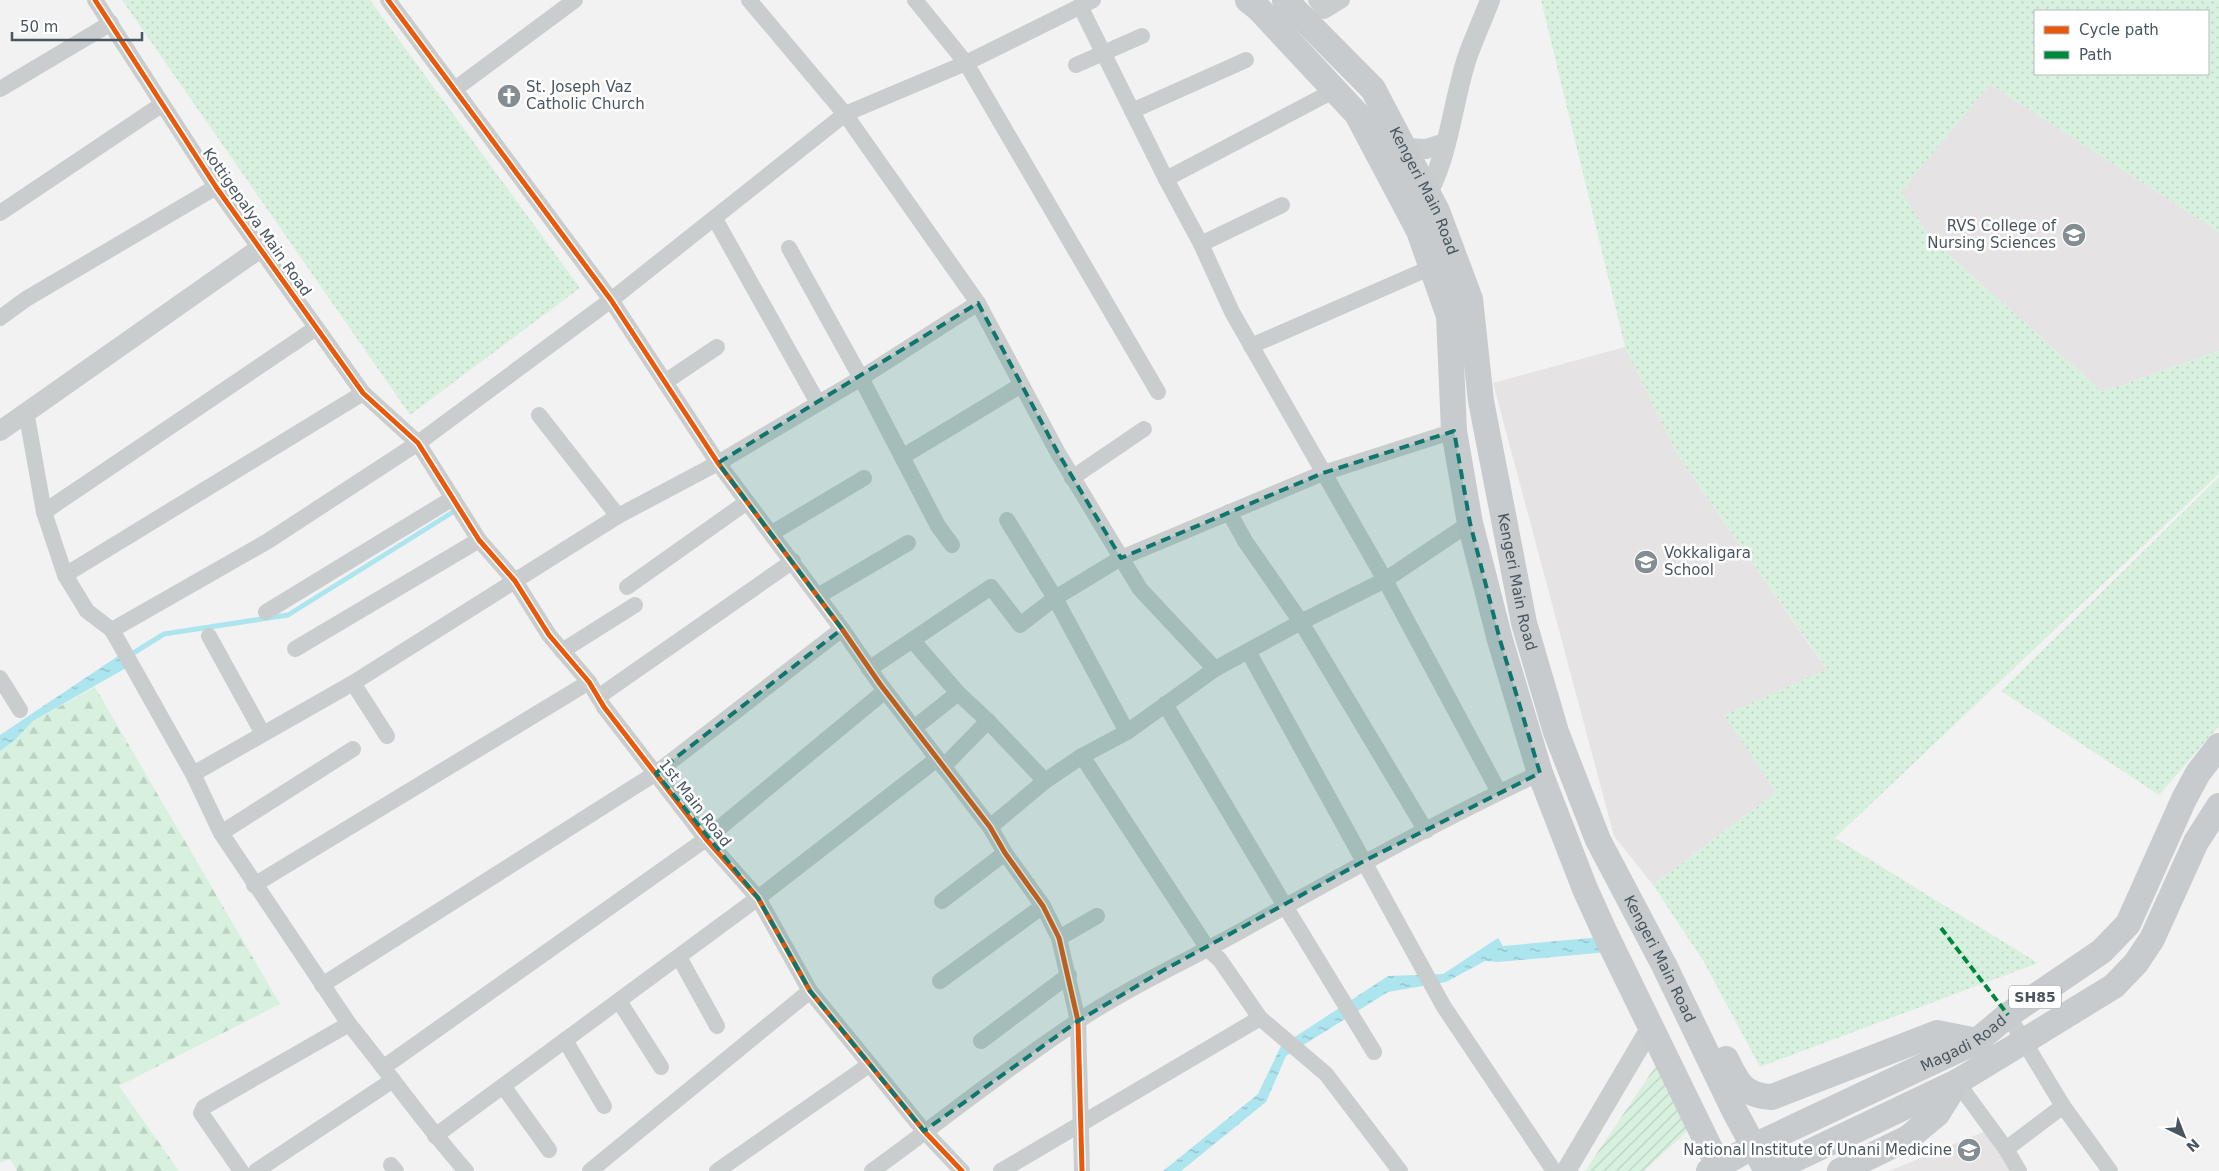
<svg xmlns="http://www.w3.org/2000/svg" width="2219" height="1171" font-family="'DejaVu Sans',sans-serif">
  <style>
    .education { fill: #e5e3e4 }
    .grass { fill: url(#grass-dots); fill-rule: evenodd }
    .forest { fill: url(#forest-firs) }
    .garden { fill: url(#garden-furrows) }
    .water { fill: url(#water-ripples) }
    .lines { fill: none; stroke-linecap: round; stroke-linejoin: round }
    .stream { stroke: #ace5ee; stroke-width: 5 }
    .minor { stroke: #cacdce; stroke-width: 16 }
    .tertiary { stroke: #cacdce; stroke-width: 20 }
    .primary { stroke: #c7cbcd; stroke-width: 26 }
    .quiet { stroke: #00873e; stroke-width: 4; stroke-dasharray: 8 4; stroke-linecap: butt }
    .cycleway-casing { stroke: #fff; stroke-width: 8 }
    .cycleway { stroke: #e8590c; stroke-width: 5 }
    .marked { fill: #0f766e; fill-opacity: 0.2; stroke: #0f766e; stroke-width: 4; stroke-dasharray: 10 6; stroke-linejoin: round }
    .labels { text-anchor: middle; stroke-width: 5; stroke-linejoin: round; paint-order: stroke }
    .shield { fill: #fff; stroke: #80898f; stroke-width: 1 }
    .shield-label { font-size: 14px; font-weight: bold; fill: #49565f }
    .poi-label { font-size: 15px; fill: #49565f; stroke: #fff; text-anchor: start }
    .street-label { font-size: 15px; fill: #49565f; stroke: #fff }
  </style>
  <defs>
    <pattern id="grass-dots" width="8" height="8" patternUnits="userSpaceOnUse" patternTransform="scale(1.25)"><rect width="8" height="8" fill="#d8f1df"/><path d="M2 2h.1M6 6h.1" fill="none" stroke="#bbd1c2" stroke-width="1.8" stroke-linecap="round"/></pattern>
    <pattern id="forest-firs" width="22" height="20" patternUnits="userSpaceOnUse" patternTransform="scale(1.25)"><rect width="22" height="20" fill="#d8f1df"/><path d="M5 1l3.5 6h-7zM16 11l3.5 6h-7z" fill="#bbd1c2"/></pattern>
    <pattern id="garden-furrows" width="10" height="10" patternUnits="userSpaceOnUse" patternTransform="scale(1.25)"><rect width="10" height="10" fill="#d8f1df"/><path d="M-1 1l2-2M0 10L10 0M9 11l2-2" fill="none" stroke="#bbd1c2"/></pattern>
    <pattern id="water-ripples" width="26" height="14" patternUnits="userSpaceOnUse" patternTransform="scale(1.25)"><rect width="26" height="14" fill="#ace5ee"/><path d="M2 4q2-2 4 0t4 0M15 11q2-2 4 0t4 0" fill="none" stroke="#8ebcc4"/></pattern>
  </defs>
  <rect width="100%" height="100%" fill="#f3f2f2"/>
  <g class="education">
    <polygon points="1990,84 2219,232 2219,351 2102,392 1931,239 1900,192"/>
    <polygon points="1625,347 1677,454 1827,670 1725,715 1776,792 1653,885 1614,836 1493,383"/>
    <polygon points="1988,1130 2011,1171 1889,1171"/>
  </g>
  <g class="grass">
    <polygon points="122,0 370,0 580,288 410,415"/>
    <path d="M1541,0h678v232l-229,-148 -89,107 30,48 171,153 117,-41v123l-384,364 203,125 -278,104 -56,-105 -51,-77 123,-93 -52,-77 103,-46 -150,-215 -52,-107zM2035,11h173v63h-173z"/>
    <polygon points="2219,477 2219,726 2159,795 2001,691"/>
  </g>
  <polygon class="forest" points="95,687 280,1004 119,1086 179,1171 17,1171 10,1159 0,1163 0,751 14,741 33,721"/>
  <polygon class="garden" points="1659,1061 1691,1128 1644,1171 1585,1171"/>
  <g class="water">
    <polygon points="121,654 126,668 33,721 14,741 0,751 0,735"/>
    <polygon points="1601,937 1608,952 1498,962 1485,961 1446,982 1388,992 1286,1056 1266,1102 1181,1171 1163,1171 1258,1094 1281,1046 1388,976 1443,974 1498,938 1503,946"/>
  </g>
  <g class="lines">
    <polyline class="stream" points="130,655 164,634 288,615 453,512"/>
    <g class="minor">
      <polyline points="95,0 216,187 363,393 418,443 479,540 515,581 549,635 589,682 604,707 706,839 758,898 810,991 924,1131 962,1171"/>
      <polyline points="388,0 611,300 718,463 842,629 880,684 990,827 1005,853 1043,906 1059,938 1078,1021 1082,1171"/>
      <polyline points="749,0 845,114 978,303 1058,453 1140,589 1215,669 1127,732 1082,756 1045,781 990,827"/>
      <polyline points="915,0 966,63 1158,392"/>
      <polyline points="1316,0 1324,11 1342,0"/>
      <polyline points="1080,6 1166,179 1201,244 1232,312 1385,580 1499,792"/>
      <polyline points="1076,65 1142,36"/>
      <polyline points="0,89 111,23"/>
      <polyline points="455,89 575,0"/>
      <polyline points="1132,111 1246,60"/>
      <polyline points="1166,179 1335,90"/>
      <polyline points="0,213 161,105"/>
      <polyline points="715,219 818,403"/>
      <polyline points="1201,244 1282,205"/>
      <polyline points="789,248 861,378 938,526 952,545"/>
      <polyline points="0,318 26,299 216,187"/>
      <polyline points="1251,346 1432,267"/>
      <polyline points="665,382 717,347"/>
      <polyline points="26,411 44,512 65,575 87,611 112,630 193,774 221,833 349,1024 204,1107 201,1113 241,1171"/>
      <polyline points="539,415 618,516"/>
      <polyline points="902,457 1021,385"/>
      <polyline points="1072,478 1144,429"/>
      <polyline points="44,512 316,328"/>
      <polyline points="1229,512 1245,541 1301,622 1426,831"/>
      <polyline points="772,533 864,478"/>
      <polyline points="65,575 363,393"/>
      <polyline points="627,587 747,502"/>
      <polyline points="818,596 908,543"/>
      <polyline points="266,612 453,498"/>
      <polyline points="112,630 268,541 418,443 611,300 845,114 966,63 1093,0"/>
      <polyline points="209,636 263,734"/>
      <polyline points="913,641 958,693 988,721 943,767"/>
      <polyline points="295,649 479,540"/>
      <polyline points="562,651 635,605"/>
      <polyline points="1248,651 1444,1007 1554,1171"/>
      <polyline points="869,669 991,587 1020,625 1055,598 1007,520"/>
      <polyline points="1215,669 1301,622 1385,580 1470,523"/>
      <polyline points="0,678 20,710"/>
      <polyline points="353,683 387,736"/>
      <polyline points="598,697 793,561"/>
      <polyline points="1165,704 1285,906 1374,1052"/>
      <polyline points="988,721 1045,781"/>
      <polyline points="914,728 958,693"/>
      <polyline points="1127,732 1055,598 1121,558 1323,473 1454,431"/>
      <polyline points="1082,756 1208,949 1220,960 1260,1018 1326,1074 1400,1171"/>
      <polyline points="193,774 353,683 618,516 718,463 861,378 978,303"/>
      <polyline points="221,833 353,749"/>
      <polyline points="254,885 589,682"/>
      <polyline points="942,901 1005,853"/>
      <polyline points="1059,938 1097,916"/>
      <polyline points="679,957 717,1026"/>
      <polyline points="940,981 1043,906"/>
      <polyline points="322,985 656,773 842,629"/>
      <polyline points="619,1001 661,1067"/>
      <polyline points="2008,1015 2063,1106 2110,1171"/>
      <path d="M349,1024c40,49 75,100 117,147"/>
      <polyline points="565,1040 604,1106"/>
      <polyline points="981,1041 1069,975"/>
      <polyline points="384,1067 706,839 885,691"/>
      <polyline points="1957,1082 2006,1149 2063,1106"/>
      <polyline points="503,1086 549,1150"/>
      <polyline points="435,1136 758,898 937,759"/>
      <polyline points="2006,1149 2019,1171"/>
      <polyline points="391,1165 396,1171"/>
      <polyline points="256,1171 393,1080"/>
      <polyline points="590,1171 810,991"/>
      <polyline points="717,1171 869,1065"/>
      <path d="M872,1171c69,-50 135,-103 206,-150 51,-34 107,-59 161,-89 99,-55 198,-111 301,-159"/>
      <polyline points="1001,1171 1260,1018"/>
    </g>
    <g class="tertiary">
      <polyline points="1405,148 1426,149 1445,143"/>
      <path d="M1423,202c26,-43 29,-98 44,-144 7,-20 16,-39 23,-58"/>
      <polyline points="0,431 259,249"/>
      <polyline points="1566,1171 1651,1027"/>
    </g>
    <g class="primary">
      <polyline points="1248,0 1258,8 1357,114 1419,231 1449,316 1454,431 1470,523 1500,640 1540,773 1585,889 1605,933 1721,1171"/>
      <path id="s1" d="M1285,0l88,89 64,122 33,88 11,102 43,222 32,109 42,108 66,125 71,147 32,59"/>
      <path d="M1726,1059c11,24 18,37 46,38l165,-64 40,8"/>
      <path id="s2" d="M1709,1171l45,-25 223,-105 31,-26 94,-64 26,-27 56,-125 14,-26 21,-27"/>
      <polyline points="1770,1171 1957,1082 2114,986 2136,963 2152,939 2196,842 2219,806"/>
      <polyline points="1840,1171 1908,1138 1937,1114 1957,1082"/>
    </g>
    <polyline class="quiet" points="1941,928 2008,1015"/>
    <g class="cycleway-casing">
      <g id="cycleway">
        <polyline points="95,0 216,187 363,393 418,443 479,540 515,581 549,635 589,682 604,707 706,839 758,898 810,991 924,1131 962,1171"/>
        <polyline points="388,0 611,300 718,463 842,629 880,684 990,827 1005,853 1043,906 1059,938 1078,1021 1082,1171"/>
      </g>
    </g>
    <use href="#cycleway" class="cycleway"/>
  </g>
  <path class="marked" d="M978,303l80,150 63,105 202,-85 131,-42 16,92 30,117 40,133 -176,88 -202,110 -84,50 -154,110 -114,-140 -52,-93 -102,-125 186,-144 -124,-166z"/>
  <defs>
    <g id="church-disc" transform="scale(1.25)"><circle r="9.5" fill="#848d92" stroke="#fff"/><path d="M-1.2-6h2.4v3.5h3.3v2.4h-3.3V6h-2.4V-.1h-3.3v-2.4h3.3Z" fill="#fff"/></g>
    <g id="university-disc" transform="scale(1.25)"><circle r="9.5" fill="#848d92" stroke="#fff"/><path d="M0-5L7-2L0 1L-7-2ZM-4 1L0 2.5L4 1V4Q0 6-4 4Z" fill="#fff"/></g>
    <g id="school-disc" transform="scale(1.25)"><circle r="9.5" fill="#848d92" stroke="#fff"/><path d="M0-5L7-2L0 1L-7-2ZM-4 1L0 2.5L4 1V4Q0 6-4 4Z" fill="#fff"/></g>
  </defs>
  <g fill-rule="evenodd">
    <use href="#church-disc" x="509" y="96"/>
    <use href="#university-disc" x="2074" y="235"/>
    <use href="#school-disc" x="1646" y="562"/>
    <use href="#university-disc" x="1969" y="1150"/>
  </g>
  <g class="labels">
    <rect class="shield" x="2009" y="985.5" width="52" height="23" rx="4"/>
    <g class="shield-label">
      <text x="2035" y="1002">SH85</text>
    </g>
    <g class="poi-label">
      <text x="526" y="92">St. Joseph Vaz<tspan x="526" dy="17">Catholic Church</tspan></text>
      <text x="2056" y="231" text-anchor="end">RVS College of<tspan x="2056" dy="17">Nursing Sciences</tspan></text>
      <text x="1664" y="558">Vokkaligara<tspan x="1664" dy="17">School</tspan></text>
      <text x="1952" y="1155" text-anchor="end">National Institute of Unani Medicine</text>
    </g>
    <g class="street-label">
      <text dy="5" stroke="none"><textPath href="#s1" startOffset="239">Kengeri Main Road</textPath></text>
      <text transform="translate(257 222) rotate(55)" y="5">Kottigepalya Main Road</text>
      <text dy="5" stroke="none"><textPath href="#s1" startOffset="644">Kengeri Main Road</textPath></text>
      <text transform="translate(695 803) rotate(52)" y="5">1st Main Road</text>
      <text dy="5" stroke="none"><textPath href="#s1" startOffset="1049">Kengeri Main Road</textPath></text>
      <text dy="5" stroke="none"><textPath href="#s2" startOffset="285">Magadi Road</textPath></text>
    </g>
  </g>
  <rect x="2034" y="10" width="175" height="65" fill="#ffffff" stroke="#b6bbbf"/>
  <rect x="2044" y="26" width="25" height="8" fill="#e8590c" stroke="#b6bbbf"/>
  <text x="2079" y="35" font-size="15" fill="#49565f">Cycle path</text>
  <rect x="2044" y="51" width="25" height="8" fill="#00873e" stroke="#b6bbbf"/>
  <text x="2079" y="60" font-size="15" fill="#49565f">Path</text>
  <g transform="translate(2184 1136) rotate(137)" stroke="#ffffff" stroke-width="4" paint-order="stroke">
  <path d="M0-4L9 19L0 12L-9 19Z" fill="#49565f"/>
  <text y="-8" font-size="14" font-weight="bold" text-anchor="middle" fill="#49565f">N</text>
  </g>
  <path d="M12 32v8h130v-8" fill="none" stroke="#49565f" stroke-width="2.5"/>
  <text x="20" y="32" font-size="15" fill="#49565f" stroke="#ffffff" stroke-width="4" paint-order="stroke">50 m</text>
</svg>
